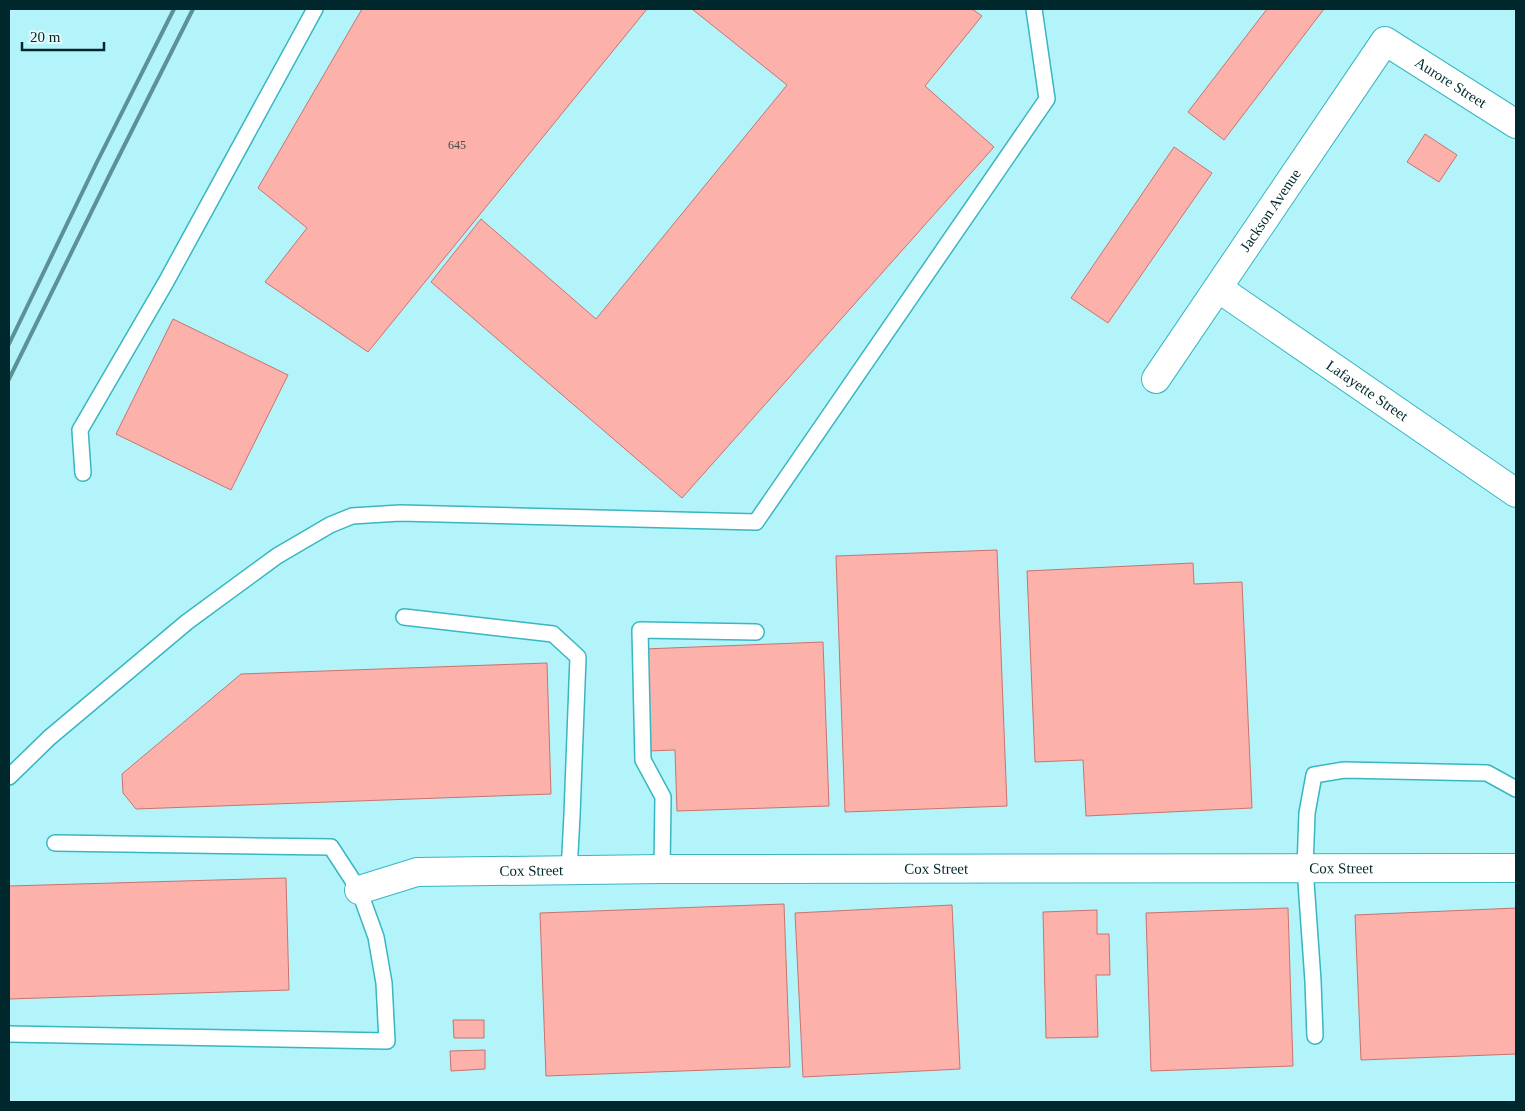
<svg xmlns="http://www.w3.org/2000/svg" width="1525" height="1111" font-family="'Times New Roman',serif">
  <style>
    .building { fill: #fcb1ab; stroke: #c9736e }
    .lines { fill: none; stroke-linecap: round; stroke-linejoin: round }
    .lane-casing { stroke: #38b6c2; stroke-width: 18 }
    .street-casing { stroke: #38b6c2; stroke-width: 30 }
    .lane { stroke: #fff; stroke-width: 15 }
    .street { stroke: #fff; stroke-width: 28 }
    .rail { stroke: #5c9197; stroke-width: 4 }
    .labels { text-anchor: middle; stroke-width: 4; stroke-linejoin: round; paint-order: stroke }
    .number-label { font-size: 12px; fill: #3f4a4c }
    .street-label { font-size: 15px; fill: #00282c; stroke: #e4f8fa }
  </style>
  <rect width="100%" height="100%" fill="#b3f4fb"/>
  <g class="building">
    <polygon points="362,9 647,9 368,352 265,282 307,228 258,188"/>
    <polygon points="692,9 972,9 982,16 925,86 994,147 682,498 431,282 481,219 596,319 787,85"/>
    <polygon points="1267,9 1324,9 1224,140 1188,112"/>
    <polygon points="1425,134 1457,155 1439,182 1407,162"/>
    <polygon points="1174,147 1212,173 1108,323 1071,298"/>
    <polygon points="173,319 288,375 231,490 116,434"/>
    <polygon points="997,550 1007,806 845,812 836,556"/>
    <polygon points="1193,563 1194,584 1242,582 1252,808 1086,816 1083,760 1035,762 1027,571"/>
    <polygon points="823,642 829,806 677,811 675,750 648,751 644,649"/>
    <polygon points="547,663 551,794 136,809 123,793 122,774 241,674"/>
    <polygon points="286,878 289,990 9,999 9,886"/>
    <polygon points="784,904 790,1067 546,1076 540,913"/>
    <polygon points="952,905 960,1069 803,1077 795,913"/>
    <polygon points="1288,908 1293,1066 1151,1071 1146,913"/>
    <polygon points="1516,908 1516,1054 1361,1060 1355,915"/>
    <polygon points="1097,910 1097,934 1109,934 1110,975 1096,975 1098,1037 1046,1038 1043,912"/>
    <polygon points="453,1020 484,1020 484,1038 454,1038"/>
    <polygon points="485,1050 485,1069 451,1071 450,1051"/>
  </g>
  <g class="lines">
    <g class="lane-casing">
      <g id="lane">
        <polyline points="83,473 80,430 166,282 315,9"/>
        <polyline points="404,617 553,634 578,657 572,815 569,872"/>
        <polyline points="9,777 49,738 187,622 277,556 330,525 352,516 400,513 756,522 1047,99 1034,9"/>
        <polyline points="662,869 663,797 643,760 640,630 756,632"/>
        <polyline points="9,1034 387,1041 384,983 376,937 359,890 331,847 55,843"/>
        <polyline points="1315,1036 1313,981 1305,868 1307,813 1314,775 1344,770 1487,773 1516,789"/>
      </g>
    </g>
    <g class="street-casing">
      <g id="street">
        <path id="s1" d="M1218,288l298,205"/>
        <path id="s2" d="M1156,379l229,-338 131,83"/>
        <path id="s3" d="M359,890l58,-18 245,-3 854,-1"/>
      </g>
    </g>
    <use href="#lane" class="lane"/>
    <use href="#street" class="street"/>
    <g class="rail">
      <polyline points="9,344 96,164 174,9"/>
      <polyline points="9,379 111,172 193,9"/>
    </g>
  </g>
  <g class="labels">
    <g class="number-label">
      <text x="457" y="149">645</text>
    </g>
    <g class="street-label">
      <text dy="5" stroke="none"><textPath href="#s2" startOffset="486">Aurore Street</textPath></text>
      <text dy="5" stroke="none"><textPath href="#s2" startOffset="204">Jackson Avenue</textPath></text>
      <text dy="5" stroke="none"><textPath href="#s1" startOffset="181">Lafayette Street</textPath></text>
      <text dy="5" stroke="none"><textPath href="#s3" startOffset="985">Cox Street</textPath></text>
      <text dy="5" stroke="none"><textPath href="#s3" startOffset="580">Cox Street</textPath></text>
      <text dy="5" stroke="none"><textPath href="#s3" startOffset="175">Cox Street</textPath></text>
    </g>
  </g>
  <rect width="1525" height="1111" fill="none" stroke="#00282c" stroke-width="20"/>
  <path d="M22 42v8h82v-8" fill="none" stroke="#00282c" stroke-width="2.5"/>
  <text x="30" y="42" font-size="15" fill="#00282c" stroke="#e4f8fa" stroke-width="4" paint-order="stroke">20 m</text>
</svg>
